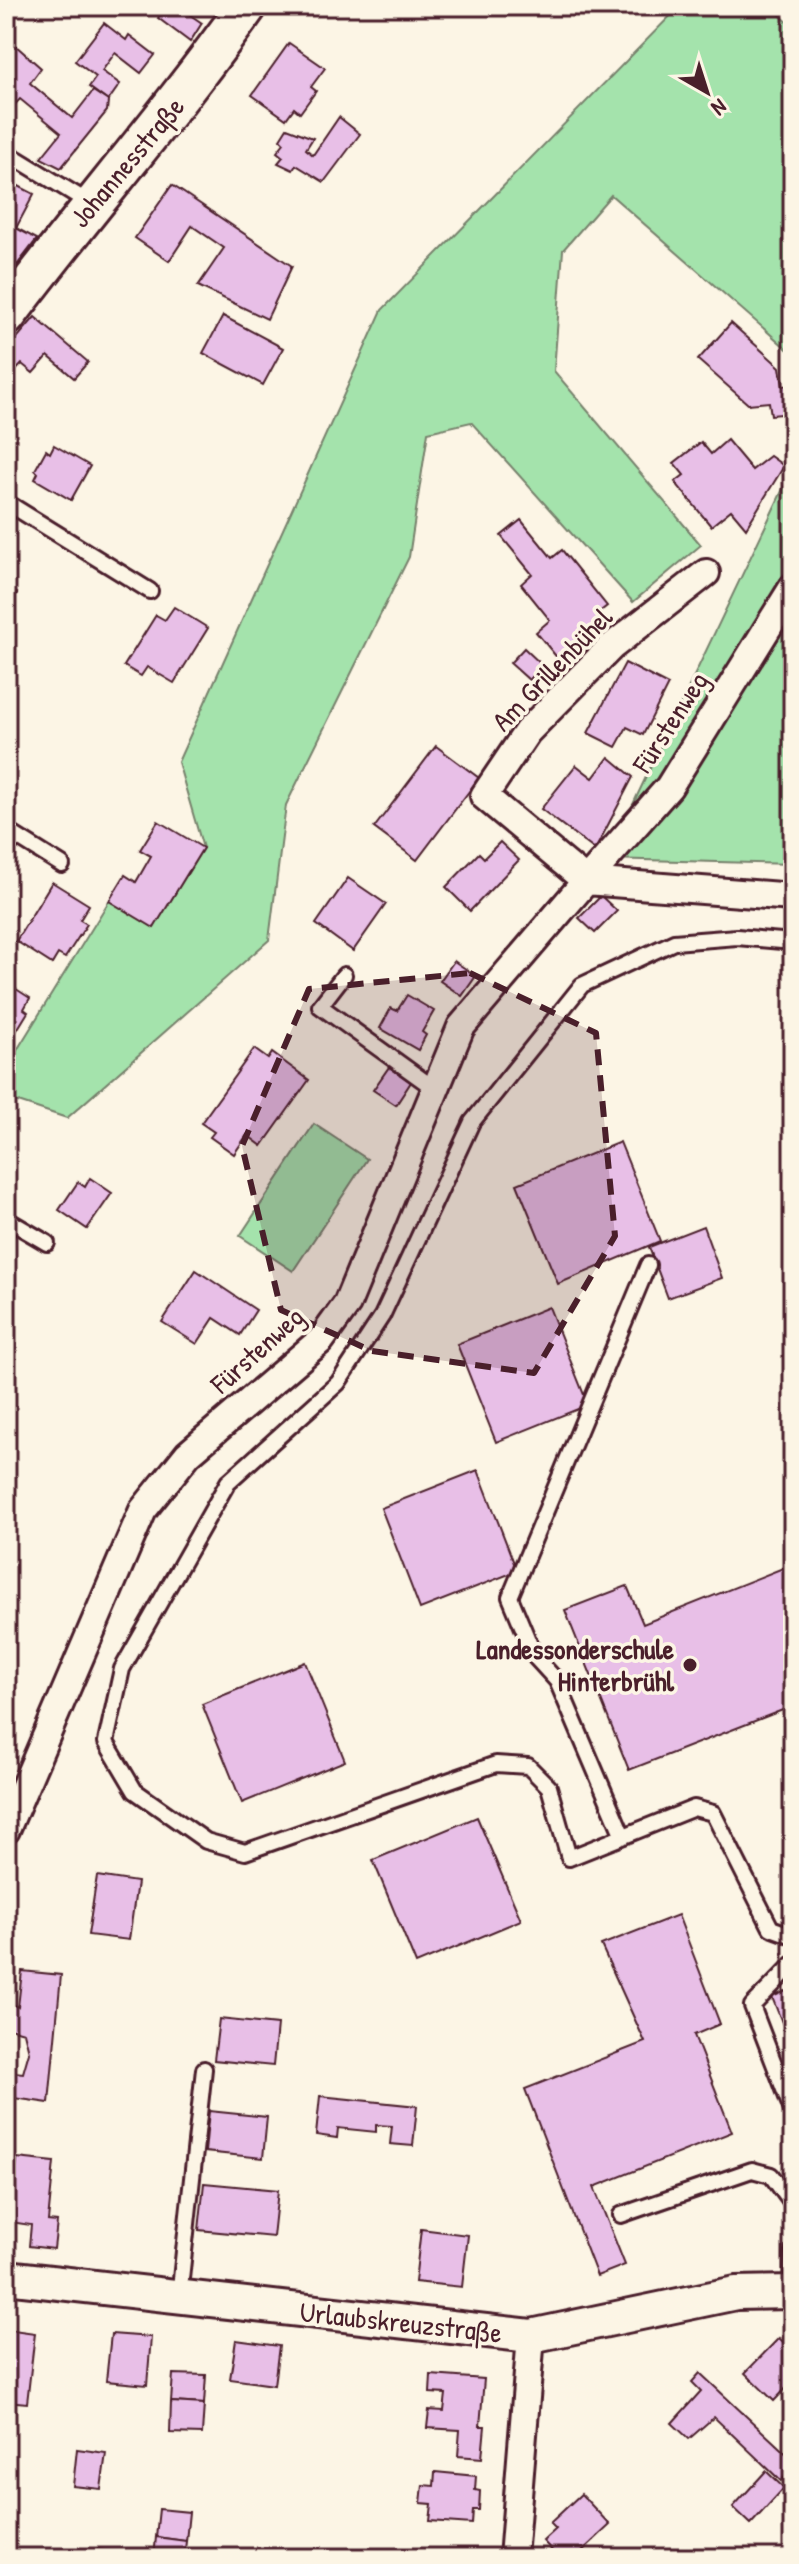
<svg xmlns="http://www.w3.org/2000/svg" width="799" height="2564" font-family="'Patrick Hand',sans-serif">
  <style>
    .green { fill: #a4e3ac; stroke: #77816c; stroke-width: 2 }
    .building { fill: #e8bfe7; stroke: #4a1f2b; stroke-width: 2 }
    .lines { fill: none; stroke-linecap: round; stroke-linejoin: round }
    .service-casing { stroke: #4a1f2b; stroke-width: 20 }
    .minor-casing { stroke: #4a1f2b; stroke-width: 32 }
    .tertiary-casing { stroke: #4a1f2b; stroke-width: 38 }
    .secondary-casing { stroke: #4a1f2b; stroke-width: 44 }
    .service { stroke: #fcf5e5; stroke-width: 14 }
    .minor { stroke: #fcf5e5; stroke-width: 26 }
    .tertiary { stroke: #fcf5e5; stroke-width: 32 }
    .secondary { stroke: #fcf5e5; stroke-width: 38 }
    .marked { fill: #4a1f2b; fill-opacity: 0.2; stroke: #4a1f2b; stroke-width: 6; stroke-dasharray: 16 10; stroke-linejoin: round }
    .poi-dot { fill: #4a1f2b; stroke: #fcf5e5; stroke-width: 3 }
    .labels { text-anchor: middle; stroke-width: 7; stroke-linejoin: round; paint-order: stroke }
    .street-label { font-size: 28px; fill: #4a1f2b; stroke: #fcf5e5 }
    .poi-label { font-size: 28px; font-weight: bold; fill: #4a1f2b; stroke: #fcf5e5; text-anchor: end }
  </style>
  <rect width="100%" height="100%" fill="#fcf5e5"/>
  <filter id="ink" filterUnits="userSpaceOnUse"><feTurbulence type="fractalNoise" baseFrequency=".0125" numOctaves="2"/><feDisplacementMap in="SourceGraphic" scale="16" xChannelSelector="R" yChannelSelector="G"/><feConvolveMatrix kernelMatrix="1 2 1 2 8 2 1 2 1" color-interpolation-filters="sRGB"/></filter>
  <g filter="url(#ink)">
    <g class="green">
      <polygon points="680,6 770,6 793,27 793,354 611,195 563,250 554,371 701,545 633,602 471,422 428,432 409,557 286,805 269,940 67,1118 6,1098 6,1068 109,901 154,928 203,848 178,762 382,310"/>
      <polygon points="793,468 793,864 607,859"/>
      <polygon points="314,1124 367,1159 293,1271 240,1236"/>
    </g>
    <g class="building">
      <polygon points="166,6 177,6 202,23 190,42 158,18"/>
      <polygon points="104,23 126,40 129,35 155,55 141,73 115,53 102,71 120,84 108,101 89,87 96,77 75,61"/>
      <polygon points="6,37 41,68 30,83 72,118 93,91 108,101 107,111 61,168 41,158 61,133 20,99 6,114"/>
      <polygon points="289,43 325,68 311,87 316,91 300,113 294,108 286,119 252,95"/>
      <polygon points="339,117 360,134 324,182 296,165 293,170 278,163 283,157 277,152 284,143 280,139 287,128 313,138 306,149 313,155"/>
      <polygon points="7,180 34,194 16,228 37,239 17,265 6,258"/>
      <polygon points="172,185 292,266 267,319 198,286 224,248 192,226 169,261 135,238"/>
      <polygon points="223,316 283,348 263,385 203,353"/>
      <polygon points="35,317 88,362 74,378 48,356 33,373 22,364 11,376 6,372 6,351"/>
      <polygon points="731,323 780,367 783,386 793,385 793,413 771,415 769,402 748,404 698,360"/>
      <polygon points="727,440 752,470 770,456 784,466 746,528 731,510 711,526 675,482 684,475 674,463 701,442 711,454"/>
      <polygon points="54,445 90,466 71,500 35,479 38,473 35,470 46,450 50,453"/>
      <polygon points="521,520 552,558 562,550 607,606 597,614 603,622 596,627 602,635 564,666 536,632 550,620 521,584 532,574 501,536"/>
      <polygon points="6,586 17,593 6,610"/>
      <polygon points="174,607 208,628 174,683 147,667 141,676 124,666 156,615 165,620"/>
      <polygon points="524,648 543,666 529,680 510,663"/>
      <polygon points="625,663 668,685 643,735 627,727 616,747 588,733"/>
      <polygon points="436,746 479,778 417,860 374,828"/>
      <polygon points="609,757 633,777 595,850 541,809 576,765 593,778"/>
      <polygon points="158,821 203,848 154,928 109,901 125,875 136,882 151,856 140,850"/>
      <polygon points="500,842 519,860 470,911 446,887 479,853 484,858"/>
      <polygon points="348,878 386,904 353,951 316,924"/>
      <polygon points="52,882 89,905 80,920 87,924 65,958 58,954 52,964 16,941"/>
      <polygon points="601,896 617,911 595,933 579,918"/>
      <polygon points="454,961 476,976 462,996 440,981"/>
      <polygon points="10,985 30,998 24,1009 28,1012 6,1048 6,991"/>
      <polygon points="407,995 434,1011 422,1032 426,1035 418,1050 380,1028 391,1008 397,1011"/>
      <polygon points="254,1049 268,1059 272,1053 309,1080 262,1146 247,1135 234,1154 210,1137 214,1132 201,1123"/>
      <polygon points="389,1067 411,1082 396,1105 373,1090"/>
      <polygon points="620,1142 660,1241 558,1284 517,1184"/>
      <polygon points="90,1178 112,1193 87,1229 59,1210 78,1182 85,1187"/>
      <polygon points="703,1226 722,1278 668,1298 649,1247"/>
      <polygon points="196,1270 256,1310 240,1335 214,1318 197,1344 162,1322"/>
      <polygon points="549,1307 588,1405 496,1442 457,1344"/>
      <polygon points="478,1470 517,1571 420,1609 381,1508"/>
      <polygon points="793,1564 793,1706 629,1770 565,1610 627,1586 643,1624"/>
      <polygon points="305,1662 345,1761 242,1803 202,1704"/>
      <polygon points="477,1817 521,1920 416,1964 373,1860"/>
      <polygon points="97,1876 137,1882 129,1940 88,1935"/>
      <polygon points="678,1915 720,2024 694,2035 732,2132 594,2187 625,2265 597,2276 525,2089 645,2042 601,1945"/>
      <polygon points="22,1971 61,1975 49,2103 6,2097 6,2071 23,2073 29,2052 24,2032 6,2027 6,2000 18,2007"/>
      <polygon points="793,1988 793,2027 785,2030 772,1997"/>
      <polygon points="219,2019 277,2025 273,2066 214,2060"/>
      <polygon points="320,2096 417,2106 413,2146 390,2144 392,2126 376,2125 376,2132 338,2128 337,2138 316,2135"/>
      <polygon points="209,2111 267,2117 263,2158 205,2152"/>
      <polygon points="17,2158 54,2162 48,2221 57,2222 54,2249 29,2246 31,2225 10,2222"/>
      <polygon points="204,2183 278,2190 273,2237 199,2230"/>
      <polygon points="421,2229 468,2235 462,2287 415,2282"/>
      <polygon points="6,2329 35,2333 27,2403 6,2401"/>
      <polygon points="111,2334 151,2337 147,2385 106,2381"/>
      <polygon points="779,2338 793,2351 793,2381 774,2401 745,2373"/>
      <polygon points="236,2340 279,2346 274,2385 230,2379"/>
      <polygon points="700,2373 793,2460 793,2468 781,2481 714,2417 689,2439 672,2423 701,2391 692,2382"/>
      <polygon points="173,2374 206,2375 204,2404 171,2402"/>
      <polygon points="431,2375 484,2379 480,2426 485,2426 482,2458 458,2456 460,2430 427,2428 429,2410 444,2411 446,2394 430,2393"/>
      <polygon points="171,2402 204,2404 202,2434 170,2433"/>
      <polygon points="77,2449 106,2453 101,2489 73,2486"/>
      <polygon points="766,2471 784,2488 751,2524 733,2507"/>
      <polygon points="435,2472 476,2476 475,2490 480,2491 479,2510 473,2510 472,2524 430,2521 432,2504 421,2503 423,2485 434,2486"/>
      <polygon points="581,2494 610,2525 580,2553 583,2558 559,2558 543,2541 556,2529 550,2523"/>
      <polygon points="159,2509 189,2512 186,2541 156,2537"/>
      <polygon points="156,2537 186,2541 184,2558 154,2558"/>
      <polygon points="96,2549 119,2552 119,2558 64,2558 64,2554 95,2558"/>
    </g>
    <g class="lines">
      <g class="service-casing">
        <g id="service">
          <polyline points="6,152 91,204"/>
          <polyline points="6,502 150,591"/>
          <polyline points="6,830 62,865"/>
          <polyline points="793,942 737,937 674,942 582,985 472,1122 382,1316 338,1383 228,1482 122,1669 106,1742 135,1791 206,1841 245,1852 496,1764 528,1766 549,1787 569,1858 694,1808 713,1813 771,1928 793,1936"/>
          <polyline points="344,975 320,1006 435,1089"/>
          <polyline points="6,1219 47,1243"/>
          <polyline points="623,1836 557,1681 535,1657 510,1597 648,1265"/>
          <polyline points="793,1964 752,2006 793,2113"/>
          <polyline points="621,2215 752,2170 771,2175 793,2205"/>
          <polyline points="791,2292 793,2251"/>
          <polyline points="179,2297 204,2069"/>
        </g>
      </g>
      <g class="minor-casing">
        <g id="minor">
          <polyline points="706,573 611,647 527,732 484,796 586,881 669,787 793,587"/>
          <polyline points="6,1830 143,1510 188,1454 321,1340 347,1304 461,1027 586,881 793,897"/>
          <polyline points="513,2558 531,2336"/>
        </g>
      </g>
      <g class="tertiary-casing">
        <polyline id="tertiary" points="6,2277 531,2336 736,2293 793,2292"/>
      </g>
      <g class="secondary-casing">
        <path id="secondary" d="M6,316c79,-105 165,-203 241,-310"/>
      </g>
      <use href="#service" class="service"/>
      <use href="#minor" class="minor"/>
      <use href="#tertiary" class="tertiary"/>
      <use href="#secondary" class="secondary"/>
    </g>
  </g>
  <path class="marked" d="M470,973l126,60 19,203 -81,137 -162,-22 -91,-41 -39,-164 67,-157z"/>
  <circle class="poi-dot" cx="690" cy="1665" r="8"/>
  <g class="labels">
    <g class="street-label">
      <text transform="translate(127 162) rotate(-50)" y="10">Johannesstraße</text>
      <text transform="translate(552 669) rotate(-46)" y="10">Am Grillenbühel</text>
      <text transform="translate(670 722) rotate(-57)" y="10">Fürstenweg</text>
      <text transform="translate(257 1350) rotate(-42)" y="10">Fürstenweg</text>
      <text transform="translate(401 2322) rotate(6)" y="10">Urlaubskreuzstraße</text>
    </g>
    <g class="poi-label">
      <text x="674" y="1659">Landessonderschule<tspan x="674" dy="32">Hinterbrühl</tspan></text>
    </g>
  </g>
  <rect width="799" height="2564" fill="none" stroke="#fcf5e5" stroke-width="32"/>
  <rect x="16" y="16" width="767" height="2532" fill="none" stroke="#4a1f2b" stroke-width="3" filter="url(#ink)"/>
  <g transform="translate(707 92) rotate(141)" stroke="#fcf5e5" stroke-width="6" paint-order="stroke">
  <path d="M0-6L14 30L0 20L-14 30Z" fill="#4a1f2b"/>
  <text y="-12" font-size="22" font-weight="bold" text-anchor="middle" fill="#4a1f2b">N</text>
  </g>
</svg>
